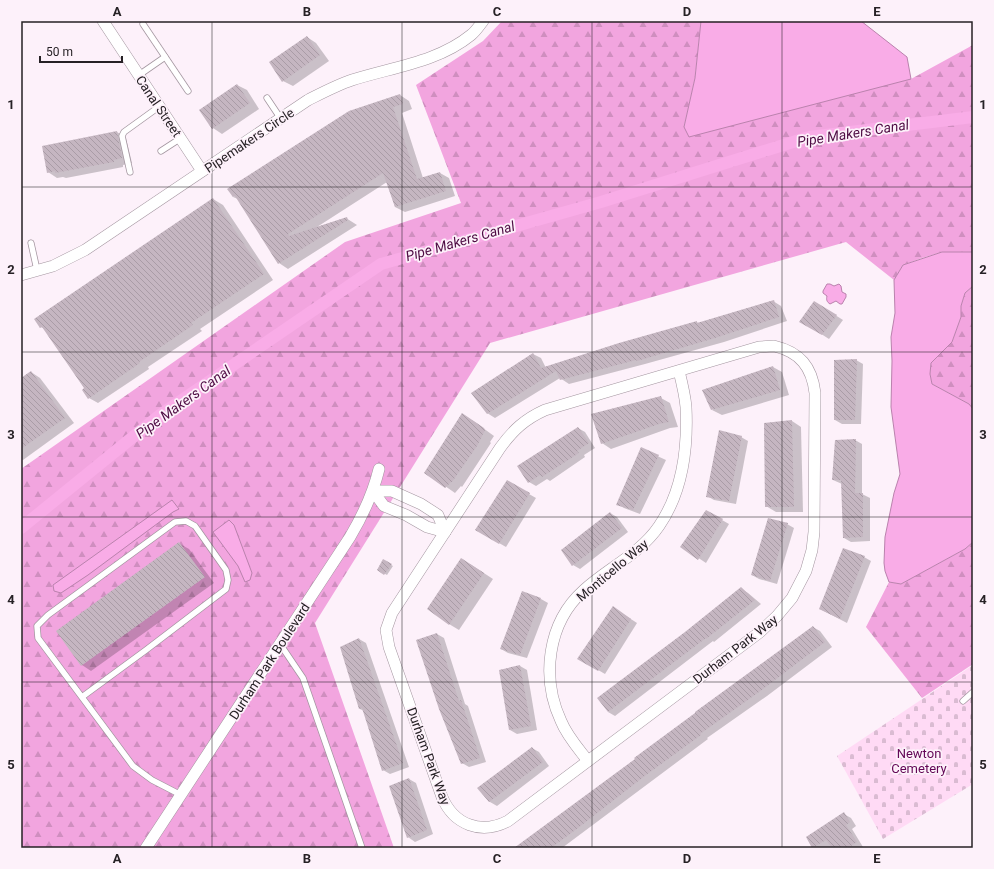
<svg xmlns="http://www.w3.org/2000/svg" width="994" height="869" font-family="Roboto,sans-serif">
  <style>
    .forest { fill: url(#forest-firs) }
    .cemetery { fill: url(#cemetery-stones) }
    .water { fill: #f9ace7; stroke: #ba82ad }
    .shadow { fill: #0003 }
    .lines { fill: none; stroke-linecap: round; stroke-linejoin: round }
    .canal { stroke: #f9ace7; stroke-width: 12 }
    .building { fill: url(#building-back-hatch) }
    .lane-casing { stroke: #a496a0; stroke-width: 7 }
    .street-casing { stroke: #a496a0; stroke-width: 12 }
    .lane { stroke: #fff; stroke-width: 5.5 }
    .street { stroke: #fff; stroke-width: 11 }
    .grid { fill: none; stroke: #262125; stroke-width: 1; stroke-opacity: 0.55 }
    .labels { text-anchor: middle; stroke-width: 3.5; stroke-linejoin: round; paint-order: stroke }
    .street-label { font-size: 13px; fill: #262125; stroke: #fdf1fa }
    .park-label { font-size: 13px; fill: #630656; stroke: #fdf1fa }
    .water-label { font-size: 14px; font-style: italic; fill: #4f0c44; stroke: #fdf1fa }
    .neatline { fill: none; stroke: #262125; stroke-width: 1.5 }
    .grid-label { font-size: 13px; text-anchor: middle; font-weight: bold; fill: #262125 }
  </style>
  <defs>
    <pattern id="forest-firs" width="22" height="20" patternUnits="userSpaceOnUse"><rect width="22" height="20" fill="#f2a5df"/><path d="M5 1l3.5 6h-7zM16 11l3.5 6h-7z" fill="#cf8ebf"/></pattern>
    <pattern id="cemetery-stones" width="16" height="16" patternUnits="userSpaceOnUse"><rect width="16" height="16" fill="#ffdaf5"/><path d="M2 7V4a2 2 0 0 1 4 0v3zM10 15v-3a2 2 0 0 1 4 0v3z" fill="#dabbd2"/></pattern>
    <pattern id="building-back-hatch" width="6" height="6" patternUnits="userSpaceOnUse"><rect width="6" height="6" fill="#c5b6c1"/><path d="M-1 5l2 2M0 0l6 6M5-1l2 2" fill="none" stroke="#a99ca6"/></pattern>
  </defs>
  <rect width="100%" height="100%" fill="#fdf1fa"/>
  <g class="forest">
    <polygon points="502,21 701,21 695,78 684,127 911,79 973,45 973,252 942,252 922,258 903,265 894,280 846,242 490,343 315,623 394,848 21,848 21,469 345,242 461,203 416,85 483,41"/>
    <polygon points="973,286 973,409 969,404 932,384 930,374 931,363 952,342 961,317 961,306 965,293"/>
    <polygon points="973,542 973,664 922,698 866,627 889,582 901,584 965,549"/>
  </g>
  <polygon class="cemetery" points="973,665 973,784 883,839 837,756"/>
  <g class="water">
    <polygon points="701,21 861,21 907,57 911,79 689,137 684,127 695,78"/>
    <polygon points="942,252 973,252 973,286 965,293 961,306 961,317 952,342 931,363 930,374 932,384 969,404 973,409 973,542 965,549 901,584 889,582 885,571 884,563 885,537 894,493 900,474 891,407 892,361 891,337 895,313 894,280 903,265"/>
    <path d="M827,284h3l4,2 5,-2 2,2 1,6 4,2v3l-4,7h-2l-4,-3 -6,3c-3,-2 -4,-4 -3,-8l-4,-3v-2z"/>
    <polygon points="172,500 179,509 173,512 88,575 61,593 54,591 53,585"/>
    <polygon points="229,520 234,525 252,573 250,580 245,582 238,566 213,532"/>
  </g>
  <g class="shadow">
    <polygon points="307,37 316,43 329,61 293,86 283,81"/>
    <polygon points="237,85 247,90 259,109 222,134 213,128"/>
    <polygon points="400,95 409,101 412,109 402,113 423,178 440,173 449,178 455,196 405,212 395,207 387,182 317,227 346,218 357,225 288,269 279,263 238,199 233,197"/>
    <polygon points="117,132 126,138 132,163 123,165 123,167 66,178 63,177 57,178 48,172"/>
    <polygon points="213,199 223,205 273,280 200,329 202,331 148,367 149,369 98,403 89,398 85,389 46,330 41,327"/>
    <polygon points="773,301 781,306 787,321 724,342 645,364 569,384 560,378 495,418 487,413 473,393 533,354 541,358 546,368 696,322 699,323"/>
    <polygon points="821,306 843,320 829,339 801,321"/>
    <polygon points="856,360 863,364 861,424 842,424 835,420"/>
    <polygon points="773,367 782,372 789,395 722,415 712,410"/>
    <polygon points="31,372 40,378 74,423 23,460 21,459 21,380"/>
    <polygon points="661,398 670,403 678,427 670,428 611,449 602,443"/>
    <polygon points="472,420 494,436 490,442 491,443 462,487 461,486 455,493 425,472"/>
    <polygon points="792,421 801,427 803,512 776,512 766,506"/>
    <polygon points="578,428 585,432 595,448 584,455 585,457 550,481 547,479 536,486 529,482"/>
    <polygon points="741,437 748,441 736,504 714,500 707,496"/>
    <polygon points="855,440 862,444 862,494 870,498 870,541 851,542 844,538 842,484 833,480"/>
    <polygon points="642,449 666,460 640,514 624,508 617,504"/>
    <polygon points="508,482 536,498 506,547 476,530"/>
    <polygon points="610,513 617,517 628,532 580,569 573,565"/>
    <polygon points="722,520 729,524 706,563 682,547"/>
    <polygon points="787,524 794,528 777,584 759,579 752,575"/>
    <polygon points="180,544 189,549 214,583 91,671 82,665"/>
    <polygon points="864,557 871,561 847,623 820,609"/>
    <polygon points="384,561 393,566 387,575 378,570"/>
    <polygon points="470,564 493,579 459,630 449,624"/>
    <polygon points="741,589 748,593 761,604 714,642 713,641 615,716 608,712 686,632"/>
    <polygon points="522,593 541,599 548,603 527,658 508,653 501,649"/>
    <polygon points="620,612 637,623 605,674 579,659"/>
    <polygon points="813,627 820,631 832,647 767,696 707,738 708,739 562,848 516,848"/>
    <polygon points="437,634 444,638 465,704 468,706 486,762 469,767 462,763"/>
    <polygon points="359,639 366,643 409,767 390,774 383,770 364,711 360,709"/>
    <polygon points="520,666 527,670 537,730 517,734 510,730"/>
    <polygon points="532,748 539,752 549,766 497,806 490,802 478,788"/>
    <polygon points="409,779 416,783 433,834 415,842 408,837"/>
    <polygon points="844,814 851,818 856,826 852,829 863,847 861,848 813,848 807,837"/>
  </g>
  <g class="lines">
    <polyline class="canal" points="21,528 160,415 381,264 601,202 809,137 973,117"/>
  </g>
  <g class="building">
    <polygon points="307,36 320,55 282,82 269,62"/>
    <polygon points="237,84 250,103 212,129 199,110"/>
    <polygon points="400,94 403,104 393,107 417,179 440,172 446,191 395,207 383,173 288,234 289,236 347,217 348,220 278,264 235,196 233,197 227,189 349,111"/>
    <polygon points="117,131 122,158 114,160 114,162 97,165 55,173 55,171 47,173 42,146"/>
    <polygon points="213,198 264,274 191,323 193,325 139,362 140,363 88,399 82,390 84,388 42,327 40,328 34,319"/>
    <polygon points="774,300 779,317 715,338 637,361 636,360 560,380 556,371 487,414 471,393 533,353 541,368 619,343 697,321 697,323"/>
    <polygon points="814,301 837,315 822,335 799,322"/>
    <polygon points="857,359 855,420 834,420 834,360"/>
    <polygon points="773,366 780,390 711,410 702,390"/>
    <polygon points="31,371 65,418 21,449 21,378"/>
    <polygon points="661,396 669,422 659,424 601,444 591,414"/>
    <polygon points="462,413 484,428 485,430 477,446 452,482 451,482 445,488 424,473"/>
    <polygon points="792,420 794,507 765,507 764,423"/>
    <polygon points="578,427 589,443 577,451 579,453 542,477 540,475 528,483 517,466"/>
    <polygon points="719,430 742,436 729,501 706,497"/>
    <polygon points="856,439 855,493 863,493 863,537 843,538 841,480 832,480 835,440"/>
    <polygon points="641,447 659,455 633,510 616,505"/>
    <polygon points="507,480 530,493 499,544 475,530"/>
    <polygon points="706,510 723,519 698,560 680,547"/>
    <polygon points="610,512 622,528 572,566 561,550"/>
    <polygon points="768,518 788,523 770,581 751,575"/>
    <polygon points="179,542 205,577 81,666 56,631"/>
    <polygon points="843,548 865,556 840,619 819,609"/>
    <polygon points="461,558 484,573 449,625 427,609"/>
    <polygon points="383,559 392,564 384,575 377,570"/>
    <polygon points="741,587 755,600 706,639 706,638 608,712 597,698 685,632"/>
    <polygon points="522,591 541,598 520,655 500,649"/>
    <polygon points="613,606 631,619 598,671 577,659"/>
    <polygon points="813,626 825,642 759,692 700,734 701,735 646,775 578,828 551,848 514,848 635,759 634,758 695,713 695,712"/>
    <polygon points="437,633 459,701 461,700 480,758 461,764 439,709 416,640"/>
    <polygon points="359,638 403,763 382,771 362,708 359,709 340,647"/>
    <polygon points="520,665 531,726 509,730 499,670"/>
    <polygon points="532,747 543,762 489,802 477,788"/>
    <polygon points="409,778 427,830 407,838 389,786"/>
    <polygon points="844,812 850,822 846,825 857,842 848,848 832,848 826,840 812,848 806,837"/>
  </g>
  <g class="lines">
    <g class="lane-casing">
      <g id="lane">
        <polyline points="143,24 188,91"/>
        <polyline points="139,75 165,57"/>
        <polyline points="267,98 281,119"/>
        <polyline points="161,151 181,138"/>
        <polyline points="130,172 122,136 124,132 160,106"/>
        <polyline points="31,243 37,270"/>
        <polyline points="280,644 303,678 362,848"/>
        <polyline points="82,697 146,650 226,589 228,580 226,570 195,526 186,521 175,522 48,615 37,626 38,638 133,766 152,780 181,795"/>
        <polyline points="963,701 973,692"/>
      </g>
    </g>
    <g class="street-casing">
      <g id="street">
        <polyline points="103,21 202,171"/>
        <path d="M21,275l32,-9 32,-16 223,-150c14,-7 29,-15 44,-20 41,-13 86,-18 119,-45 5,-4 8,-9 12,-14"/>
        <path d="M774,346c26,6 38,21 41,47l-1,139 -2,18 -6,21 -14,27 -15,18 -17,16 -252,189c-27,14 -54,4 -66,-24l-53,-150 -3,-17 6,-17 108,-165c13,-18 25,-29 45,-38l214,-63z"/>
        <polyline points="373,491 392,491 421,504 438,515 445,532"/>
        <polyline points="373,491 384,506 406,515 427,527 445,532"/>
        <path d="M588,761c-10,-13 -21,-25 -27,-40 -20,-43 -14,-98 23,-131 24,-22 56,-36 75,-64 24,-35 29,-78 27,-119 -1,-12 -4,-24 -7,-36"/>
        <path d="M146,848l204,-311c13,-22 23,-43 29,-68"/>
      </g>
    </g>
    <use href="#lane" class="lane"/>
    <use href="#street" class="street"/>
  </g>
  <path class="grid" d="M212,21v827M402,21v827M592,21v827M782,21v827M21,187h952M21,352h952M21,517h952M21,682h952"/>
  <g class="labels">
    <g class="street-label">
      <text transform="translate(159 106) rotate(56)" y="5">Canal Street</text>
      <text transform="translate(249 140) rotate(-34)" y="5">Pipemakers Circle</text>
      <text transform="translate(612 570) rotate(-40)" y="5">Monticello Way</text>
      <text transform="translate(735 649) rotate(-38)" y="5">Durham Park Way</text>
      <text transform="translate(269 661) rotate(-57)" y="5">Durham Park Boulevard</text>
      <text transform="translate(429 756) rotate(70)" y="5">Durham Park Way</text>
    </g>
    <g class="park-label">
      <text x="919" y="758">Newton<tspan x="919" dy="15">Cemetery</tspan></text>
    </g>
    <g class="water-label">
      <text transform="translate(853 133) rotate(-9)" y="5">Pipe Makers Canal</text>
      <text transform="translate(460 241) rotate(-16)" y="5">Pipe Makers Canal</text>
      <text transform="translate(183 402) rotate(-36)" y="5">Pipe Makers Canal</text>
    </g>
  </g>
  <rect width="994" height="869" fill="none" stroke="#fdf1fa" stroke-width="44"/>
  <path d="M40 56v6h82v-6" fill="none" stroke="#262125" stroke-width="2"/>
  <text x="46" y="56" font-size="12" fill="#262125" stroke="#fdf1fa" stroke-width="3" paint-order="stroke">50 m</text>
  <rect x="22" y="22" width="950" height="825" class="neatline"/>
  <g class="grid-label">
    <text x="117" y="16">A</text>
    <text x="307" y="16">B</text>
    <text x="497" y="16">C</text>
    <text x="687" y="16">D</text>
    <text x="877" y="16">E</text>
    <text x="11" y="109">1</text>
    <text x="983" y="109">1</text>
    <text x="11" y="274">2</text>
    <text x="983" y="274">2</text>
    <text x="11" y="439">3</text>
    <text x="983" y="439">3</text>
    <text x="11" y="604">4</text>
    <text x="983" y="604">4</text>
    <text x="11" y="769">5</text>
    <text x="983" y="769">5</text>
    <text x="117" y="863">A</text>
    <text x="307" y="863">B</text>
    <text x="497" y="863">C</text>
    <text x="687" y="863">D</text>
    <text x="877" y="863">E</text>
  </g>
</svg>
